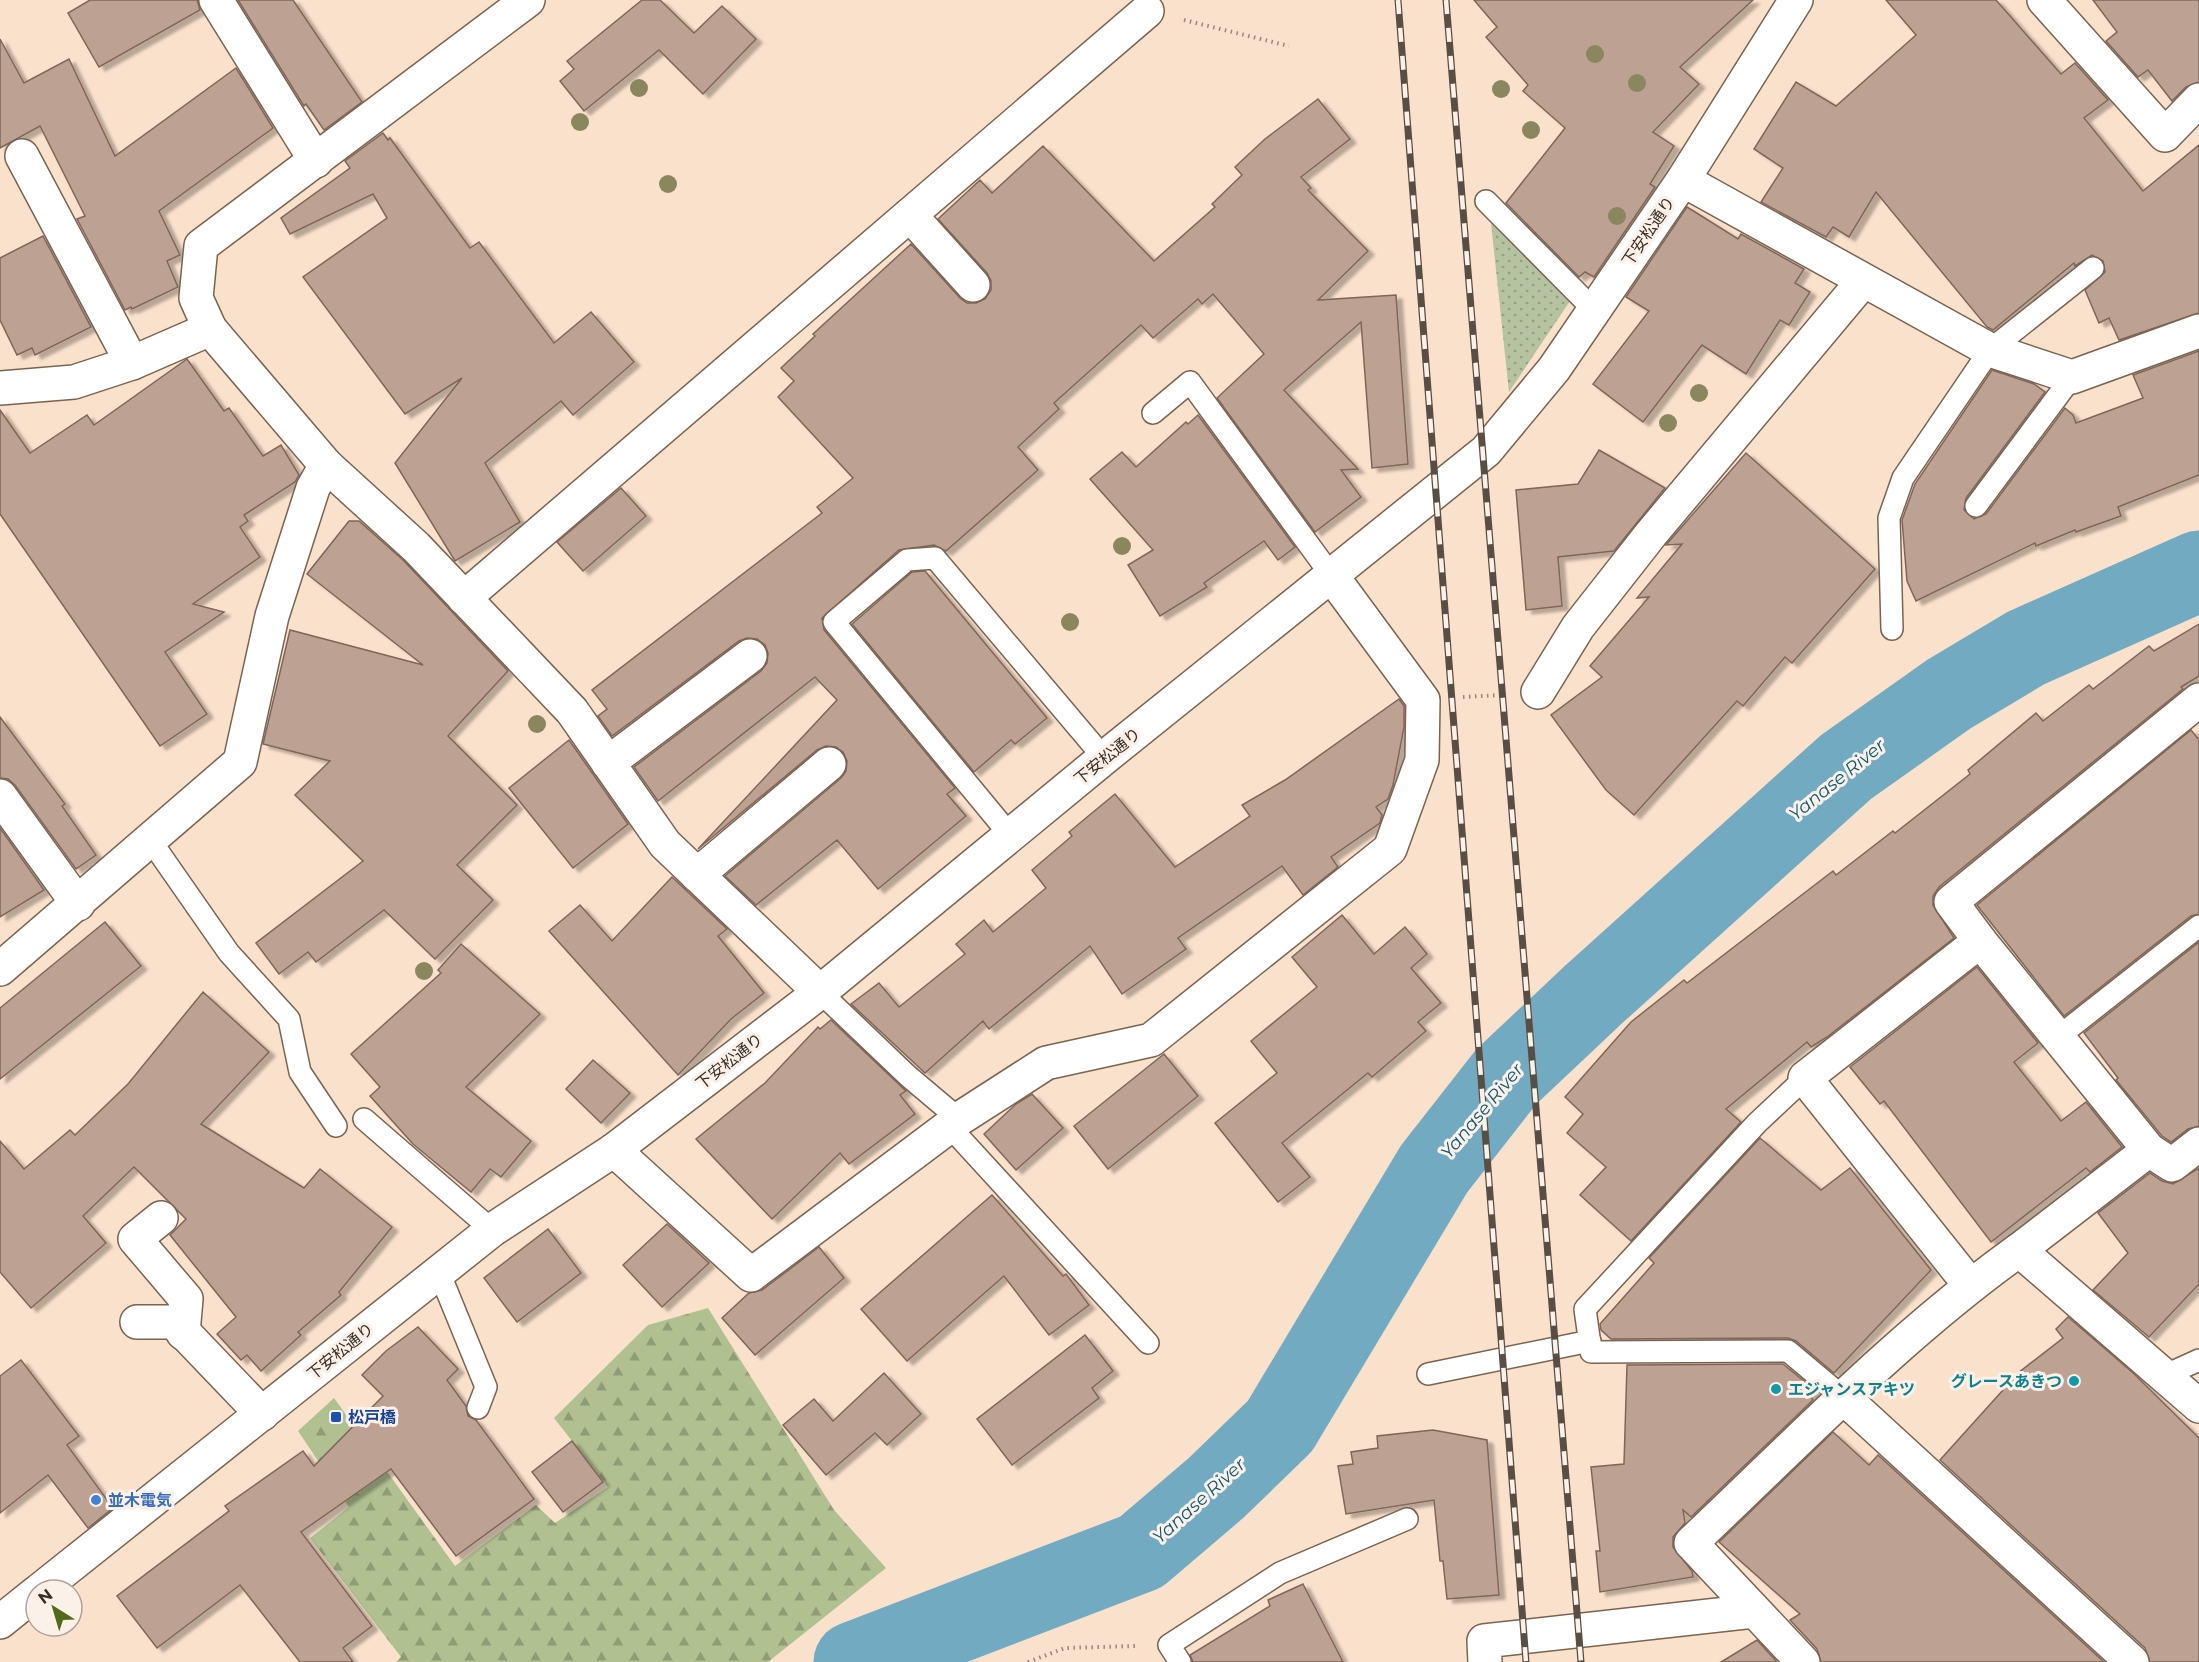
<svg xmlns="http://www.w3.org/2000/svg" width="2199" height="1662" font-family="Montserrat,'Noto Sans JP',sans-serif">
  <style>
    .grass { fill: url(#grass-dots) }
    .forest { fill: url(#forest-firs) }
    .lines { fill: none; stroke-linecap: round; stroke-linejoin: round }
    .river { stroke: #72abc1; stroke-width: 81 }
    .building { fill: #bda193; stroke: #80665a; stroke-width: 1.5; filter: url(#shadow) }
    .service-casing { stroke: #796451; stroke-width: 24 }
    .minor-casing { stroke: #796451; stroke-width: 36 }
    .tertiary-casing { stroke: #796451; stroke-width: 36 }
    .path { stroke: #988779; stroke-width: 4; stroke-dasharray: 1.5 4.5; stroke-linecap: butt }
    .service { stroke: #fff; stroke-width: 21 }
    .minor { stroke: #fff; stroke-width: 33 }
    .tertiary { stroke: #fff; stroke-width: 33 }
    .rail-casing { stroke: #594e43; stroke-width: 7 }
    .rail { stroke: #fbf1e9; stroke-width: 4.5; stroke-dasharray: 14; stroke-linecap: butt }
    .tree { fill: #8a875f }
    .culture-dot { fill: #0f9aa8; stroke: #fbf1e9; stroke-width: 2 }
    .transit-dot { fill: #1a4fb4; stroke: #fbf1e9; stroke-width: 2 }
    .shop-dot { fill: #3f7fe0; stroke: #fbf1e9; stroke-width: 2 }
    .labels { text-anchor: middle; stroke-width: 6; stroke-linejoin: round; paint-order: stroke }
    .street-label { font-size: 16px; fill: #382f27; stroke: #fbf1e9 }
    .culture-label { font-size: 16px; font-weight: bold; fill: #0d838f; stroke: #fbf1e9; text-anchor: end }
    .transit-label { font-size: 16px; font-weight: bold; fill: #164399; stroke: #fbf1e9; text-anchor: start }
    .shop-label { font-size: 16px; font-weight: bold; fill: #366cbe; stroke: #fbf1e9; text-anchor: start }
    .water-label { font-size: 18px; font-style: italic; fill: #0a5970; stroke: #fbf1e9 }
  </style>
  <defs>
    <pattern id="grass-dots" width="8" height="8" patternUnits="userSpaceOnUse" patternTransform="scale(1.5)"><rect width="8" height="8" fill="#b6c3a1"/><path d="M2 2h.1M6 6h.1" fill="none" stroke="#959f83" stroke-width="1.8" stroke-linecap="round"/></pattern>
    <pattern id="forest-firs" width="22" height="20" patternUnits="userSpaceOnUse" patternTransform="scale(1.5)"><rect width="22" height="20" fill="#b0c091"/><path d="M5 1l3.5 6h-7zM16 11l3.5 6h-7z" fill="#909c76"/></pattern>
    <filter id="shadow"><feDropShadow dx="6" dy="4" stdDeviation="1.5" flood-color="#0004"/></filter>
  </defs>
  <rect width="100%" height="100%" fill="#fae1cc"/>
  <polygon class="grass" points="1491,223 1570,301 1509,392"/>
  <polygon class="forest" points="708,1308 834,1510 886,1568 768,1662 396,1662 401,1657 310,1538 349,1507 298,1431 334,1398 455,1566 536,1505 555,1523 608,1487 554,1418 648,1325"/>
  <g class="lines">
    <polyline class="river" points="854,1662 1141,1552 1216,1488 1280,1426 1434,1169 1506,1077 1593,995 1846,767 1949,694 2026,648 2199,571"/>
  </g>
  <g class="building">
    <polygon points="90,0 197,0 200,10 99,67 68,13"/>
    <polygon points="238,0 293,0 362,102 324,130 306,104 304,106"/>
    <polygon points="642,0 660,0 694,33 722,6 756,39 703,94 659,50 584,111 560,81 574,69 567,61"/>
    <polygon points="1474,0 1753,0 1680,67 1699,84 1653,132 1674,146 1650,184 1655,187 1594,277 1585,272 1579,277 1506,203 1565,128 1523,91 1528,85 1486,37 1497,27"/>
    <polygon points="1886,0 1996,0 2061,74 2075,63 2108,100 2084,118 2143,191 2199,145 2199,313 2119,340 2109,318 2099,323 2085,290 2105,272 2103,261 2092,255 2075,266 2074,263 1993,330 1987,327 1876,192 1849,237 1833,227 1826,237 1761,202 1783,168 1754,149 1796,82 1836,106 1916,35"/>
    <polygon points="2093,0 2199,0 2199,82 2186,87 2172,101 2148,70 2138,77 2106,41 2117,32"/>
    <polygon points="0,39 24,83 69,59 115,156 236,68 273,128 159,211 180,255 167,261 178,287 132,309 131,307 125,310 77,219 85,216 40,126 0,148"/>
    <polygon points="1318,99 1350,139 1301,177 1311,188 1308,190 1368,251 1318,300 1396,295 1408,464 1372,468 1361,322 1284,390 1358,469 1341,470 1361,497 1315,532 1217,398 1264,354 1213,294 1202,304 1198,299 1153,338 1141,325 1054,403 1059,409 1018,447 1038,470 946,551 934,545 899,550 822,618 824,630 955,788 947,794 966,816 878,889 837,840 756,905 725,876 841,778 846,771 847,761 843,752 836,747 826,746 817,750 698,849 837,700 815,677 658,801 634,767 761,671 767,663 768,653 765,645 757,639 747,638 739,641 612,736 598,716 607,709 592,690 822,513 817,507 853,478 778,397 794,381 781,368 815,336 813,334 911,244 960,298 967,303 976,303 985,299 991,290 991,281 987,273 938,219 980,180 992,193 1043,146 1154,261 1215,207 1212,204 1242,175 1235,167 1265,139"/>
    <polygon points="383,133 388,140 390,138 470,248 479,242 554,343 591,312 634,362 573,415 561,401 485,463 520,522 455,561 395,463 462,378 405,414 303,277 387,218 373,194 290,234 281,218 350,168 345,161"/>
    <polygon points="1687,207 1738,239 1741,234 1804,269 1795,283 1810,292 1789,325 1780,320 1746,374 1702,345 1643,422 1593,384 1649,311 1626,297"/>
    <polygon points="43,236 91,327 35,355 32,348 17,355 0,320 0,258"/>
    <polygon points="2199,351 2199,475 2118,507 2121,516 2076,532 2075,530 2036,546 2035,543 1916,601 1907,581 1902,520 1915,484 1992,370 2034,384 2045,392 1966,498 1964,510 1974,519 1986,514 2065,408 2073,415 2076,423 2143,398 2133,375"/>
    <polygon points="187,359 224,411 229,408 263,456 281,445 299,475 295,482 244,515 248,521 240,527 260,557 193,604 224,612 165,652 207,714 160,746 0,514 0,410 30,453 87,415 94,425"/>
    <polygon points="1198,415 1295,547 1278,560 1264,541 1204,583 1207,587 1160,616 1128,565 1153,550 1090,479 1122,452 1136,467 1186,422 1188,424"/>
    <polygon points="1599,450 1665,488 1614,551 1558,557 1562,606 1526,610 1516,490 1578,484"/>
    <polygon points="1746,453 1875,569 1792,663 1785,657 1743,706 1737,701 1634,815 1606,790 1551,715 1602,677 1590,666 1649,597 1637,598 1682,544 1666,545"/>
    <polygon points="621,488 646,516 583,571 557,542"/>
    <polygon points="349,521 359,521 403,560 508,671 448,736 517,805 457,865 493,900 435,959 384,910 316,962 308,952 279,974 256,943 363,861 295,795 330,761 263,744 290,630 423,665 307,574"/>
    <polygon points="925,571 1047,718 1015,744 1011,740 974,772 852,624 912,572"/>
    <polygon points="2199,624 2199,676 2181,687 2183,689 1939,887 1933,896 1933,905 1954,938 1827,1037 1811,1047 1807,1042 1726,1109 1741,1122 1631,1241 1580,1195 1606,1167 1567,1133 1583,1114 1565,1097 1631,1022 1684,980 1687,983 1833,871 1836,875 1893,831 1895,833 1970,774 1968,770 2036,713 2043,721 2089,685 2093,689 2149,646 2154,651"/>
    <polygon points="1399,699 1404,706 1404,727 1393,785 1388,799 1376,807 1382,815 1380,823 1331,857 1338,867 1303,895 1282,866 1178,938 1186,949 1122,994 1090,946 989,1029 983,1021 925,1073 851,1004 879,983 899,1007 965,954 956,944 984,920 993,932 1046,888 1032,870 1072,836 1069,832 1115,794 1175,867 1250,816 1242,805 1285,780"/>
    <polygon points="0,717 65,804 62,806 96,855 76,869 15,785 8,779 0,778"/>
    <polygon points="2191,730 2199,740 2199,914 2191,916 2064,1016 1977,905"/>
    <polygon points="569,740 628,824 573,868 509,788"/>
    <polygon points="0,828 44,890 0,917"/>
    <polygon points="672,877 727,929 718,936 764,993 731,1019 678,1075 549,931 580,905 612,941"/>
    <polygon points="1342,915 1374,954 1405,927 1427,954 1411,968 1441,1003 1418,1022 1426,1031 1372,1077 1368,1073 1282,1143 1310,1177 1278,1202 1215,1123 1277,1073 1251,1041 1317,987 1292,957"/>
    <polygon points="105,922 141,966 0,1079 0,1008"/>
    <polygon points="2199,942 2199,1126 2188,1129 2171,1142 2162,1136 2116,1080 2118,1078 2084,1033"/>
    <polygon points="461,944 540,1014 466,1087 531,1141 501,1177 490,1169 471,1192 413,1144 370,1096 380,1087 351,1054 441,973 438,970"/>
    <polygon points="1977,967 2038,1043 2014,1062 2061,1121 2086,1102 2122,1147 2090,1172 2086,1168 1991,1242 1884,1101 1880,1104 1850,1067"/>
    <polygon points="203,992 269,1052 201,1124 304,1188 320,1169 392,1227 339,1292 341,1295 298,1332 301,1335 261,1371 247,1355 241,1360 217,1334 236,1317 170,1235 186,1219 134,1167 83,1216 106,1243 31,1308 0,1272 0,1141 24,1169 70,1130 75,1135 128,1084"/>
    <polygon points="831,1020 906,1091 900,1095 915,1114 849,1164 840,1153 772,1219 696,1139 765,1083 818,1027 820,1029"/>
    <polygon points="1164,1054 1198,1096 1108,1169 1074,1126"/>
    <polygon points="593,1060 630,1093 601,1123 566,1089"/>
    <polygon points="1032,1094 1063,1128 1016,1170 984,1134 1016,1104"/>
    <polygon points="1760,1138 1821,1190 1850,1168 1931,1270 1834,1373 1796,1341 1788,1338 1611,1339 1601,1330 1600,1324 1654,1263 1649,1258"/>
    <polygon points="2199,1168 2199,1284 2149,1337 2093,1290 2128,1253 2098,1213 2150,1173 2162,1181 2173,1184"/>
    <polygon points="992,1195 1063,1276 1066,1274 1089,1305 1049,1335 1004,1276 907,1361 861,1309"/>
    <polygon points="667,1224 709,1263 662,1307 623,1265"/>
    <polygon points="548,1229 581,1273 517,1322 484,1278"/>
    <polygon points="819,1247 844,1278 755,1355 722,1318 749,1293 762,1290"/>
    <polygon points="2068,1317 2132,1372 2199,1438 2199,1662 2150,1662 2145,1648 1940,1460 2003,1390 2000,1387 2063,1338 2056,1329"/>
    <polygon points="418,1327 458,1369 447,1380 466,1406 468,1416 476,1420 534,1499 456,1556 391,1469 301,1532 372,1626 343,1648 353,1662 300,1662 240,1585 157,1648 117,1596 229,1511 225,1506 303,1451 314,1466 383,1396 362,1375 386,1351"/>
    <polygon points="1085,1335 1113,1371 1092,1388 1099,1398 1012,1465 977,1419"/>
    <polygon points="21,1360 79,1436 67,1445 113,1508 88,1528 48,1475 0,1513 0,1376"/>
    <polygon points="1783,1364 1816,1391 1811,1397 1813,1400 1691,1517 1683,1510 1685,1523 1673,1537 1673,1547 1692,1571 1693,1577 1600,1592 1596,1551 1600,1551 1591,1467 1624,1464 1627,1365"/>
    <polygon points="884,1373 921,1414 887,1445 875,1433 826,1475 783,1425 814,1399 833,1421"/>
    <polygon points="1433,1430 1487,1440 1499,1595 1447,1599 1443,1561 1440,1561 1434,1500 1346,1514 1338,1466 1353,1464 1351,1452 1378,1448 1377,1436"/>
    <polygon points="1833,1432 1869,1465 1878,1455 2104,1662 1821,1662 1817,1649 1790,1620 1800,1614 1719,1542"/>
    <polygon points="572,1441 603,1482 563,1512 532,1472"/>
    <polygon points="1303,1584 1343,1662 1193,1662 1190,1655 1270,1606 1268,1600"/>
    <polygon points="1757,1640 1777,1662 1721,1662"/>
  </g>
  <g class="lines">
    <g class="service-casing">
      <g id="service">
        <polyline points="1486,201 1594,310"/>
        <polyline points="1153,413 1190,382 1331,575"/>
        <polyline points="1976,506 2072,377"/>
        <polyline points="1892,629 1889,518 1903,478 1990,350 2093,268"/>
        <polyline points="1010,835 834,622 907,560 935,558 1104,758"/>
        <polyline points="151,841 229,953 289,1019 300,1072 336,1126"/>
        <polyline points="820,992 908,1076 959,1119"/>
        <polyline points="2058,1037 2199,926"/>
        <polyline points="1805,1078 1757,1123 1585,1309 1591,1352 1788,1351 1844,1398"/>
        <polyline points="364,1119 492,1230"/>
        <polyline points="949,1126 1148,1343"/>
        <polyline points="439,1272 486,1387 478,1408"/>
        <polyline points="1428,1374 1590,1341"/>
        <polyline points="2166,1375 2199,1360"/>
        <polyline points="1180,1662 1169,1645 1280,1573 1407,1519"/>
      </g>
    </g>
    <g class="minor-casing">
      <g id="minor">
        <polyline points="216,0 316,161"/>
        <polyline points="528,0 201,246 196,298 210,329 326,465 416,547 572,711 665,844 820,992"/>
        <polyline points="2044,0 2165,135 2199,100"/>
        <polyline points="22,156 132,363"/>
        <polyline points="1683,180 1990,350 2072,377 2199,331"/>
        <polyline points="910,215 973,285"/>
        <polyline points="0,388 74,382 132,363 210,329"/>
        <polyline points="464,598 1147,11"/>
        <polyline points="1538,692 1578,627 1651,534 1863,281"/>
        <polyline points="608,763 750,656"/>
        <polyline points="0,796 78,904"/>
        <polyline points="697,875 829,764"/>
        <polyline points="1980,941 1951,902 2199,700"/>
        <polyline points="0,969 240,762 272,616 313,488 326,465"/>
        <polyline points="614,1150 751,1275 959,1119 1046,1063 1151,1040 1390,849 1422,760 1423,700 1331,575"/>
        <polyline points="161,1218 135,1239 186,1299 183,1333"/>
        <polyline points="2019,1250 2149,1150 2172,1165 2199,1144"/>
        <polyline points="1970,1285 1805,1078 1980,941 2149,1150"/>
        <polyline points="137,1322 174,1322 262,1414"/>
        <polyline points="1844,1398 2132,1662"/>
        <polyline points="1485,1662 1484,1641 1754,1611"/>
        <path d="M1803,1662l-112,-119c106,-100 209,-208 328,-293l180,156"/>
      </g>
    </g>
    <g class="tertiary-casing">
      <g id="tertiary">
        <polyline points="40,1590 492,1230 614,1150 820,992 1104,758 1486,451 1554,369 1683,180 1796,0"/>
        <polyline points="0,1622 36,1593"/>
      </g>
    </g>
    <g class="path">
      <polyline points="1184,20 1289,46"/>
      <polyline points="1463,697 1500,695"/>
      <polyline points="1028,1662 1065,1648 1136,1646"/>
    </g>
    <use href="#service" class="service"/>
    <use href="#minor" class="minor"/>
    <use href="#tertiary" class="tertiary"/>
    <g class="rail-casing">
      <g id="rail">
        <polyline points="1398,0 1526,1662"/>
        <polyline points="1446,0 1581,1662"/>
      </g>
    </g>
    <use href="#rail" class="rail"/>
  </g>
  <g class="tree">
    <circle cx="1595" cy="54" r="9"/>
    <circle cx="1637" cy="83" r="9"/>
    <circle cx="639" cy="88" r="9"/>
    <circle cx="1501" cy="89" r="9"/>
    <circle cx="580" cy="122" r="9"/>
    <circle cx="1531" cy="130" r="9"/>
    <circle cx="668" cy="184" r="9"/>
    <circle cx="1617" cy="216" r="9"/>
    <circle cx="1699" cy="393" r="9"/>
    <circle cx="1668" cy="423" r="9"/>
    <circle cx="1122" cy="546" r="9"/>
    <circle cx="1070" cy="622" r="9"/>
    <circle cx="537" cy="724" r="9"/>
    <circle cx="424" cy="971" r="9"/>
  </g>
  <g class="culture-dot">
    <circle cx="2074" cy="1381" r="6"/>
    <circle cx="1776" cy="1389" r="6"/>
  </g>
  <rect class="transit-dot" x="330" y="1411" width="12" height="12" rx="3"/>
  <circle class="shop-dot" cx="96" cy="1500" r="6"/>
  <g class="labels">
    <g class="street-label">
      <text transform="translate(1648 231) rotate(-56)" y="6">下安松通り</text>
      <text transform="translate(1107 756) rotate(-39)" y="6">下安松通り</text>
      <text transform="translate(729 1061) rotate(-38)" y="6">下安松通り</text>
      <text transform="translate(340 1351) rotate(-39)" y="6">下安松通り</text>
    </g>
    <g class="culture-label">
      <text x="2062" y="1387">グレースあきつ</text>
      <text x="1788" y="1395" text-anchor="start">エジャンスアキツ</text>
    </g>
    <g class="transit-label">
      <text x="348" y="1423">松戸橋</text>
    </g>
    <g class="shop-label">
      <text x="108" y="1506">並木電気</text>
    </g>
    <g class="water-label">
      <text transform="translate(1837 780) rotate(-39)" y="6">Yanase River</text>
      <text transform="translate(1482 1111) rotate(-50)" y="6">Yanase River</text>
      <text transform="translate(1199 1501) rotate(-42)" y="6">Yanase River</text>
    </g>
  </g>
  <g transform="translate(54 1608) rotate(323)"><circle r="28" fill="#fbf1e9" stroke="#ada39b" stroke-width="1.5"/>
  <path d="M0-4.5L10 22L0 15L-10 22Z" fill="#526a1a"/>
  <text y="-9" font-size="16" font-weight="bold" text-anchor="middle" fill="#382f27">N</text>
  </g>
</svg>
